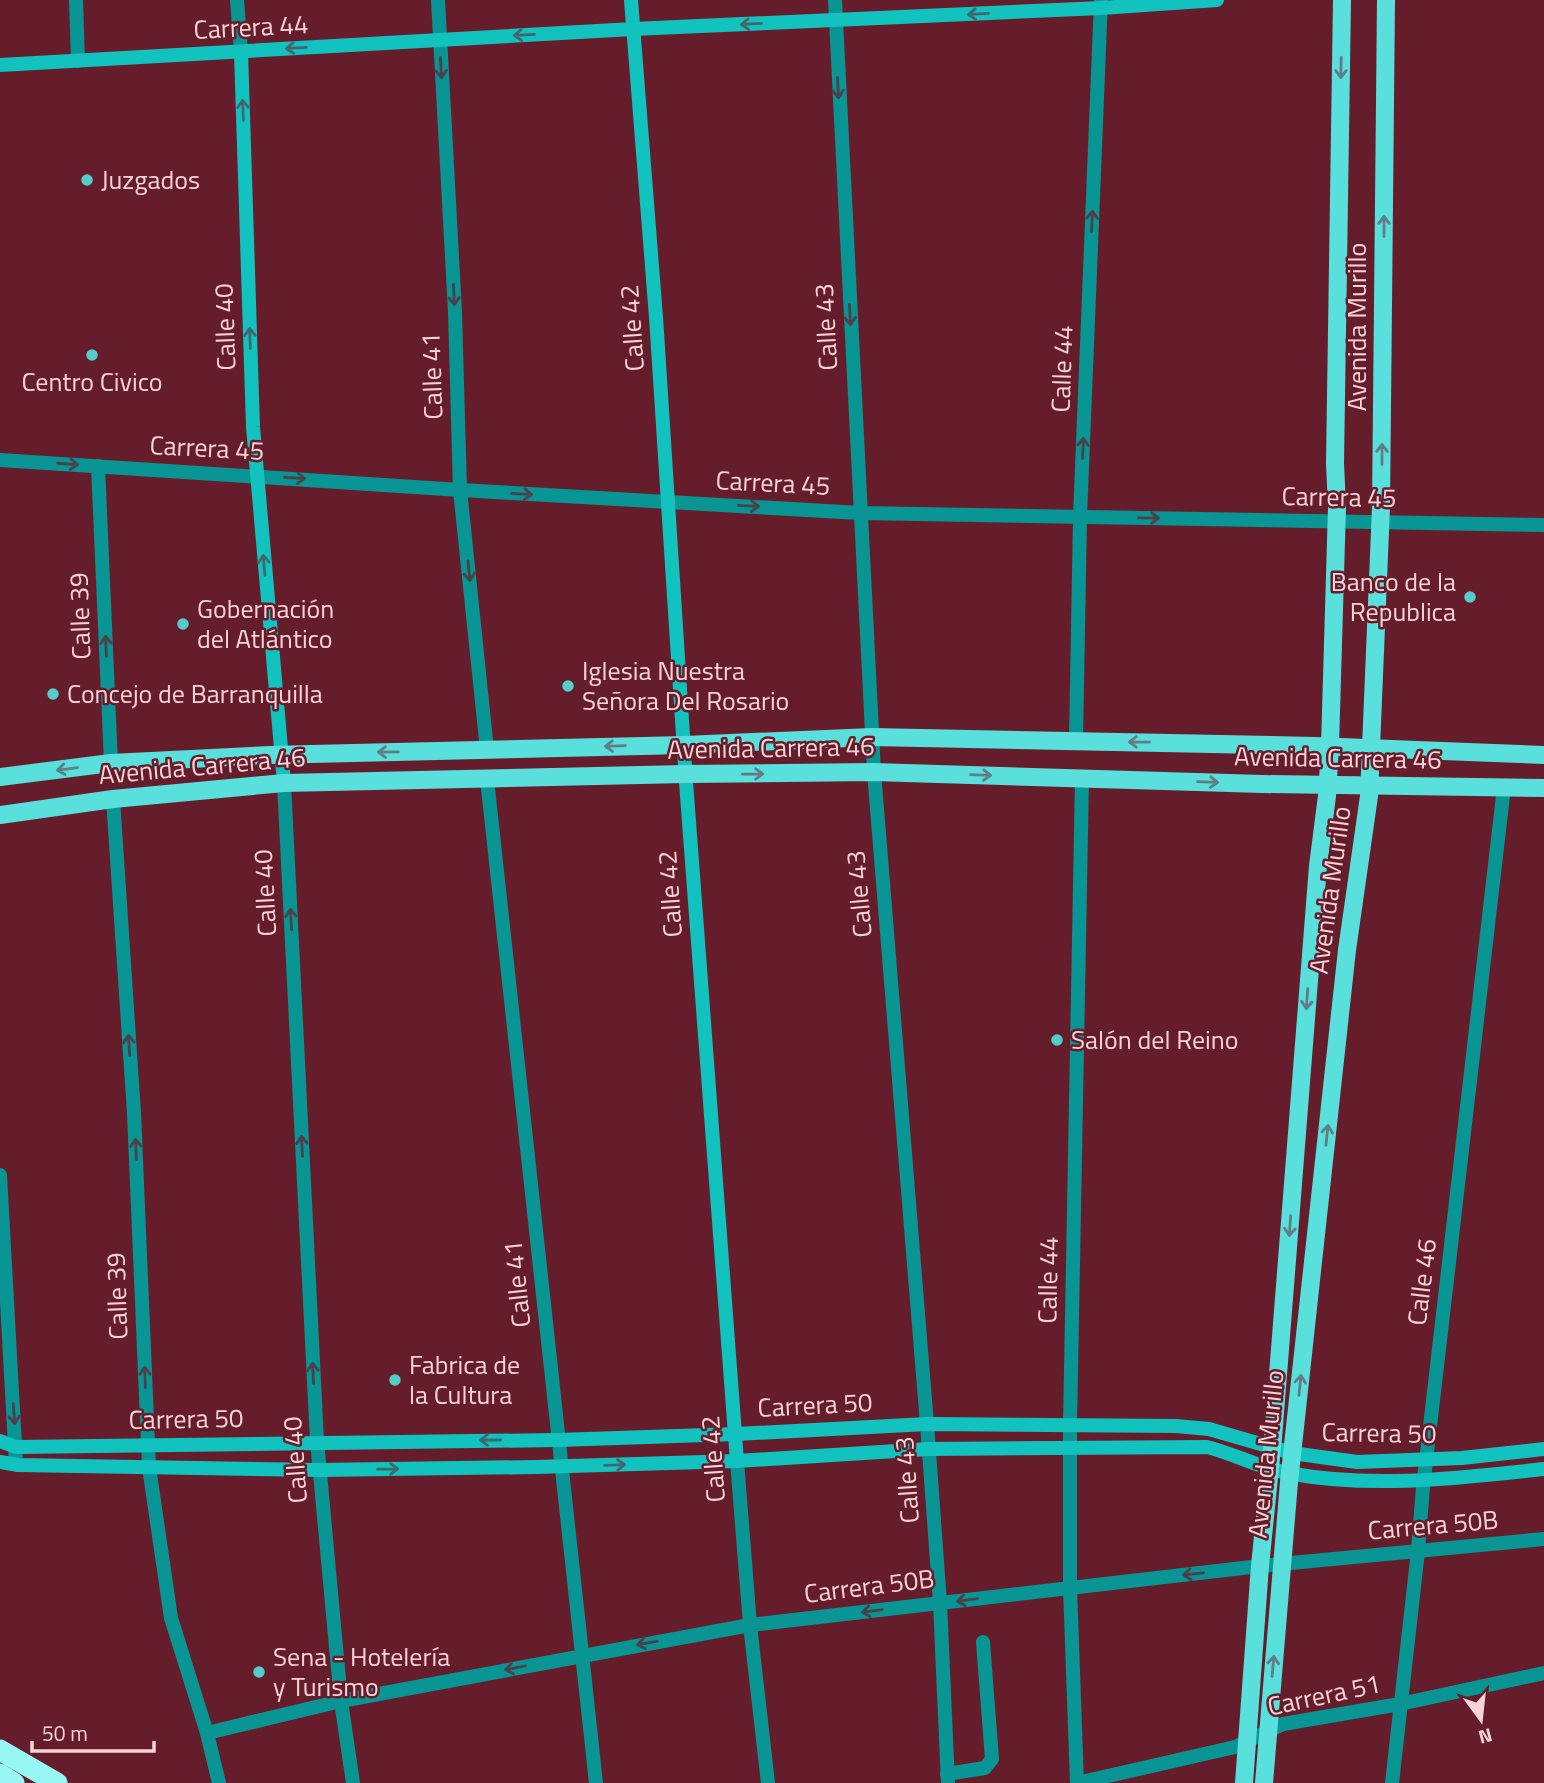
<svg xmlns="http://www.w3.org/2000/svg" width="1544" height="1783" font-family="'Titillium Web',sans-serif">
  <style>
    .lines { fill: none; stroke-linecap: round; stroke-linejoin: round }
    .street { stroke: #089593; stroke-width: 14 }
    .secondary { stroke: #12c2bf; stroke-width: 14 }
    .primary { stroke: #59e0dd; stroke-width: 18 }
    .highway { stroke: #97f7f4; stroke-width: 21 }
    .oneway { stroke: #40676e }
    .oneway2 { stroke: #4a414a }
    .oneway3 { stroke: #607e84 }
    .poi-dot { fill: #53cdca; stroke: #661d2b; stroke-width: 2.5 }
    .labels { text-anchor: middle; stroke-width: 5; stroke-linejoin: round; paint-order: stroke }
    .street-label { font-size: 26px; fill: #f9d4d7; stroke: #661d2b }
    .poi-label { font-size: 26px; fill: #f9d4d7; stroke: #661d2b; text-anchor: start }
  </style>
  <rect width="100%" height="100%" fill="#661d2b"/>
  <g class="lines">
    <g class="street">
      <polyline points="76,0 78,61"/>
      <polyline points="237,0 241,52"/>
      <polyline points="438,0 455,312 460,490 487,750"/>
      <polyline points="835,0 874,772 927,1424 940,1603 948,1783"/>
      <polyline points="0,460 460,490 860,513 1544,525"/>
      <polyline points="98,466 111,763"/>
      <polyline points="1076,740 1080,517 1101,0"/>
      <polyline points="487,779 596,1783"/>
      <polyline points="284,783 317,1441 341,1701 353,1783"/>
      <polyline points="113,799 134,1113 149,1467 171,1618 207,1733 219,1783"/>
      <polyline points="0,1175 16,1464"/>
      <polyline points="737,1461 750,1625 768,1783"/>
      <polyline points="207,1733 341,1701 750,1625 1260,1566 1544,1539"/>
      <polyline points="947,1774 985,1768 992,1759 983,1642"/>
      <polyline points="1077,1783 1070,1587 1070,1425 1082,778"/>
      <polyline points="1077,1783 1235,1747 1283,1724 1400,1704 1544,1673"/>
      <polyline points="1392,1783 1418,1551 1423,1487 1504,787"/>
    </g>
    <g class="secondary">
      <polyline points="631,0 656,317 686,782 737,1461"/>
      <polyline points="241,52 253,427 284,783"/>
      <polyline points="0,65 633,29 1101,8 1217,0"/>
      <polyline points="0,1441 16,1447 558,1440 736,1434 927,1424 1176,1426 1209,1429 1292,1453 1357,1462 1462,1458 1544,1449"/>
      <path d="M0,1462l18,3 301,5 217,-3 201,-6 191,-12 279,-2c28,7 53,21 81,26 85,16 171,5 256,-4"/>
    </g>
    <g class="primary">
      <polyline points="0,777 111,763 270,755 684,745 872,737 1315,746 1544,755"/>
      <polyline points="0,815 113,799 284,783 685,774 874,772 1262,784 1544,788"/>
      <polyline points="1244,1783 1260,1566 1273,1438 1318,866 1327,796 1330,746 1337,507 1335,463 1342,0"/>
      <polyline points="1264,1783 1289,1482 1347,950 1369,796 1381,507 1386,0"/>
    </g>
    <g class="highway">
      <polyline points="0,1750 57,1783"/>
      <polyline points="0,1774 14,1783"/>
    </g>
  </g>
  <defs><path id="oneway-shaft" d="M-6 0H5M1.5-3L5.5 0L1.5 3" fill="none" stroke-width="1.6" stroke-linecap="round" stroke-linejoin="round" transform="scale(1.75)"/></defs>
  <g class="oneway">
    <use href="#oneway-shaft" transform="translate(978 14) rotate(177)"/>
    <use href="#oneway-shaft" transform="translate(751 24) rotate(177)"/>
    <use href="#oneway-shaft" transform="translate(524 35) rotate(177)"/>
    <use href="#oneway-shaft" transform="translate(296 48) rotate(177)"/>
    <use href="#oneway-shaft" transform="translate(243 110) rotate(-92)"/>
    <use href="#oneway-shaft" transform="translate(250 338) rotate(-92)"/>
    <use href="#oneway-shaft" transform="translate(264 565) rotate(-95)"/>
    <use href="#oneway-shaft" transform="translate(490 1440) rotate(180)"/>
    <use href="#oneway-shaft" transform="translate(615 1465) rotate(-2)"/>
    <use href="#oneway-shaft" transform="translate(388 1469) rotate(-1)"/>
  </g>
  <g class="oneway2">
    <use href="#oneway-shaft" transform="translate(441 68) rotate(87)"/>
    <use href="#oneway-shaft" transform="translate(838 88) rotate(87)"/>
    <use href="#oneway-shaft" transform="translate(1092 221) rotate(-88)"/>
    <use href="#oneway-shaft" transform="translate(454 295) rotate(87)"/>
    <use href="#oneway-shaft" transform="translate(850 315) rotate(87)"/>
    <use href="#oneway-shaft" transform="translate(1083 448) rotate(-88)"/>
    <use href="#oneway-shaft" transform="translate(68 464) rotate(4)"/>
    <use href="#oneway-shaft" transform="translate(295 478) rotate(4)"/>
    <use href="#oneway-shaft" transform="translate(522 494) rotate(3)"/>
    <use href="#oneway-shaft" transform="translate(749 506) rotate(3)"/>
    <use href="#oneway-shaft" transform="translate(1149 518) rotate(1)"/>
    <use href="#oneway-shaft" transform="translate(469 571) rotate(84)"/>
    <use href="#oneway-shaft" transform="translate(106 646) rotate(-92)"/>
    <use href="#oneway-shaft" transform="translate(291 919) rotate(-93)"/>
    <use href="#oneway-shaft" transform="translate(129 1045) rotate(-94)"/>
    <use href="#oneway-shaft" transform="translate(302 1146) rotate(-93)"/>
    <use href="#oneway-shaft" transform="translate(136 1149) rotate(-92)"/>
    <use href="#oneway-shaft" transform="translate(313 1373) rotate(-93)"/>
    <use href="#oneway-shaft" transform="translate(145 1377) rotate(-92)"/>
    <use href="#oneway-shaft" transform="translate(14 1414) rotate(86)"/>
    <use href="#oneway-shaft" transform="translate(1193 1574) rotate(174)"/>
    <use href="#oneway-shaft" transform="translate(967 1600) rotate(173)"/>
    <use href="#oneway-shaft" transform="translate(872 1611) rotate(173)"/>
    <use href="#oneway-shaft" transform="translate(647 1643) rotate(170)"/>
    <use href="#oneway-shaft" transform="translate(515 1668) rotate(169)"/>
  </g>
  <g class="oneway3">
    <use href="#oneway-shaft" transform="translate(1341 68) rotate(91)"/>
    <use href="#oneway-shaft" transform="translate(1384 226) rotate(-90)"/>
    <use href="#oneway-shaft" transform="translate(1382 454) rotate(-90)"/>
    <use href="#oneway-shaft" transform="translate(1139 742) rotate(-179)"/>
    <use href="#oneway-shaft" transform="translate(615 746) rotate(178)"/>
    <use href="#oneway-shaft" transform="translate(388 752) rotate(179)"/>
    <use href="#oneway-shaft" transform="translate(67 769) rotate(173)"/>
    <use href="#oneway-shaft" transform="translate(753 774) rotate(-1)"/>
    <use href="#oneway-shaft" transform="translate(981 775) rotate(2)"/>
    <use href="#oneway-shaft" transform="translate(1208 782) rotate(2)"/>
    <use href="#oneway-shaft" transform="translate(1307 999) rotate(94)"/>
    <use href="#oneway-shaft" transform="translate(1327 1135) rotate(-84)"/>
    <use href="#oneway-shaft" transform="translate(1290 1226) rotate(94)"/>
    <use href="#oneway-shaft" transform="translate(1300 1385) rotate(-84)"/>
    <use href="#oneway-shaft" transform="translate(1273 1666) rotate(-85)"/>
  </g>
  <g class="poi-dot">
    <circle cx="87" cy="180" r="7"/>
    <circle cx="92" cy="355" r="7"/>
    <circle cx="1470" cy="597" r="7"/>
    <circle cx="183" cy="624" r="7"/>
    <circle cx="568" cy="686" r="7"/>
    <circle cx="53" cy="694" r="7"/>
    <circle cx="1057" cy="1040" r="7"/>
    <circle cx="395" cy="1380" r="7"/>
    <circle cx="259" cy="1672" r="7"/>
  </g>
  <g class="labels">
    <g class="street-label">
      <text transform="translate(251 27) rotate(-3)" y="9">Carrera 44</text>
      <text transform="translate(225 327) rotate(-92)" y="9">Calle 40</text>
      <text transform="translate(826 327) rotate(-93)" y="9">Calle 43</text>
      <text transform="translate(1357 327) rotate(-90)" y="9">Avenida Murillo</text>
      <text transform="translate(632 328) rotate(-94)" y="9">Calle 42</text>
      <text transform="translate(1062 369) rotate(-88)" y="9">Calle 44</text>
      <text transform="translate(432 376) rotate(-92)" y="9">Calle 41</text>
      <text transform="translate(207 448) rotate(3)" y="9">Carrera 45</text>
      <text transform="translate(773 483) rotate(3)" y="9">Carrera 45</text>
      <text transform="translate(1339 497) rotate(1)" y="9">Carrera 45</text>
      <text transform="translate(80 616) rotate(-92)" y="9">Calle 39</text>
      <text transform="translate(771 748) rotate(-1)" y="9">Avenida Carrera 46</text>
      <text transform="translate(1338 758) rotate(1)" y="9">Avenida Carrera 46</text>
      <text transform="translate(202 766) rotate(-5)" y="9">Avenida Carrera 46</text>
      <text transform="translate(1330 890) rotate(-82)" y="9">Avenida Murillo</text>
      <text transform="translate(265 893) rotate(-93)" y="9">Calle 40</text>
      <text transform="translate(670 894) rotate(-94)" y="9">Calle 42</text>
      <text transform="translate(859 894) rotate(-95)" y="9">Calle 43</text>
      <text transform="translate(1048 1280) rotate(-89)" y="9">Calle 44</text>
      <text transform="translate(1422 1282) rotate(-83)" y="9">Calle 46</text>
      <text transform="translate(517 1284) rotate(-96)" y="9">Calle 41</text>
      <text transform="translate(117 1296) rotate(-92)" y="9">Calle 39</text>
      <text transform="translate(815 1405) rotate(-3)" y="9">Carrera 50</text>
      <text transform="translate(186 1419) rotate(-1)" y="9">Carrera 50</text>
      <text transform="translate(1379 1433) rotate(1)" y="9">Carrera 50</text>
      <text transform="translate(1266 1454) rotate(-84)" y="9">Avenida Murillo</text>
      <text transform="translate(713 1459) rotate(-94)" y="9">Calle 42</text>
      <text transform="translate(295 1460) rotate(-94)" y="9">Calle 40</text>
      <text transform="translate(907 1480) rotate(-94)" y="9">Calle 43</text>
      <text transform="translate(1433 1525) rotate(-5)" y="9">Carrera 50B</text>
      <text transform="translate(869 1586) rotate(-7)" y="9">Carrera 50B</text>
      <text transform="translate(1324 1695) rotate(-12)" y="9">Carrera 51</text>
    </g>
    <g class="poi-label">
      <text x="101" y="189">Juzgados</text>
      <text x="92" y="391" text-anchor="middle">Centro Civico</text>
      <text x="1456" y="591" text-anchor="end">Banco de la<tspan x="1456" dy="30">Republica</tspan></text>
      <text x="197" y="618">Gobernación<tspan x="197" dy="30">del Atlántico</tspan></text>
      <text x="582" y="680">Iglesia Nuestra<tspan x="582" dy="30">Señora Del Rosario</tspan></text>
      <text x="67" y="703">Concejo de Barranquilla</text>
      <text x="1071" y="1049">Salón del Reino</text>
      <text x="409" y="1374">Fabrica de<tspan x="409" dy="30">la Cultura</tspan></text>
      <text x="273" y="1666">Sena - Hotelería<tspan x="273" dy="30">y Turismo</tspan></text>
    </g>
  </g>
  <g transform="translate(1481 1720) rotate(165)" stroke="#661d2b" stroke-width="5" paint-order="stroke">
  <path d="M0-5L12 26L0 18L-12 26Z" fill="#f9d4d7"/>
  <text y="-10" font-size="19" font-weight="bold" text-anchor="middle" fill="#f9d4d7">N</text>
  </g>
  <path d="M32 1741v10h122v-10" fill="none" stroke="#f9d4d7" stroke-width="3.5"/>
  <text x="42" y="1741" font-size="21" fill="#f9d4d7" stroke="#661d2b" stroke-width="5" paint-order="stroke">50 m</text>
</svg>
